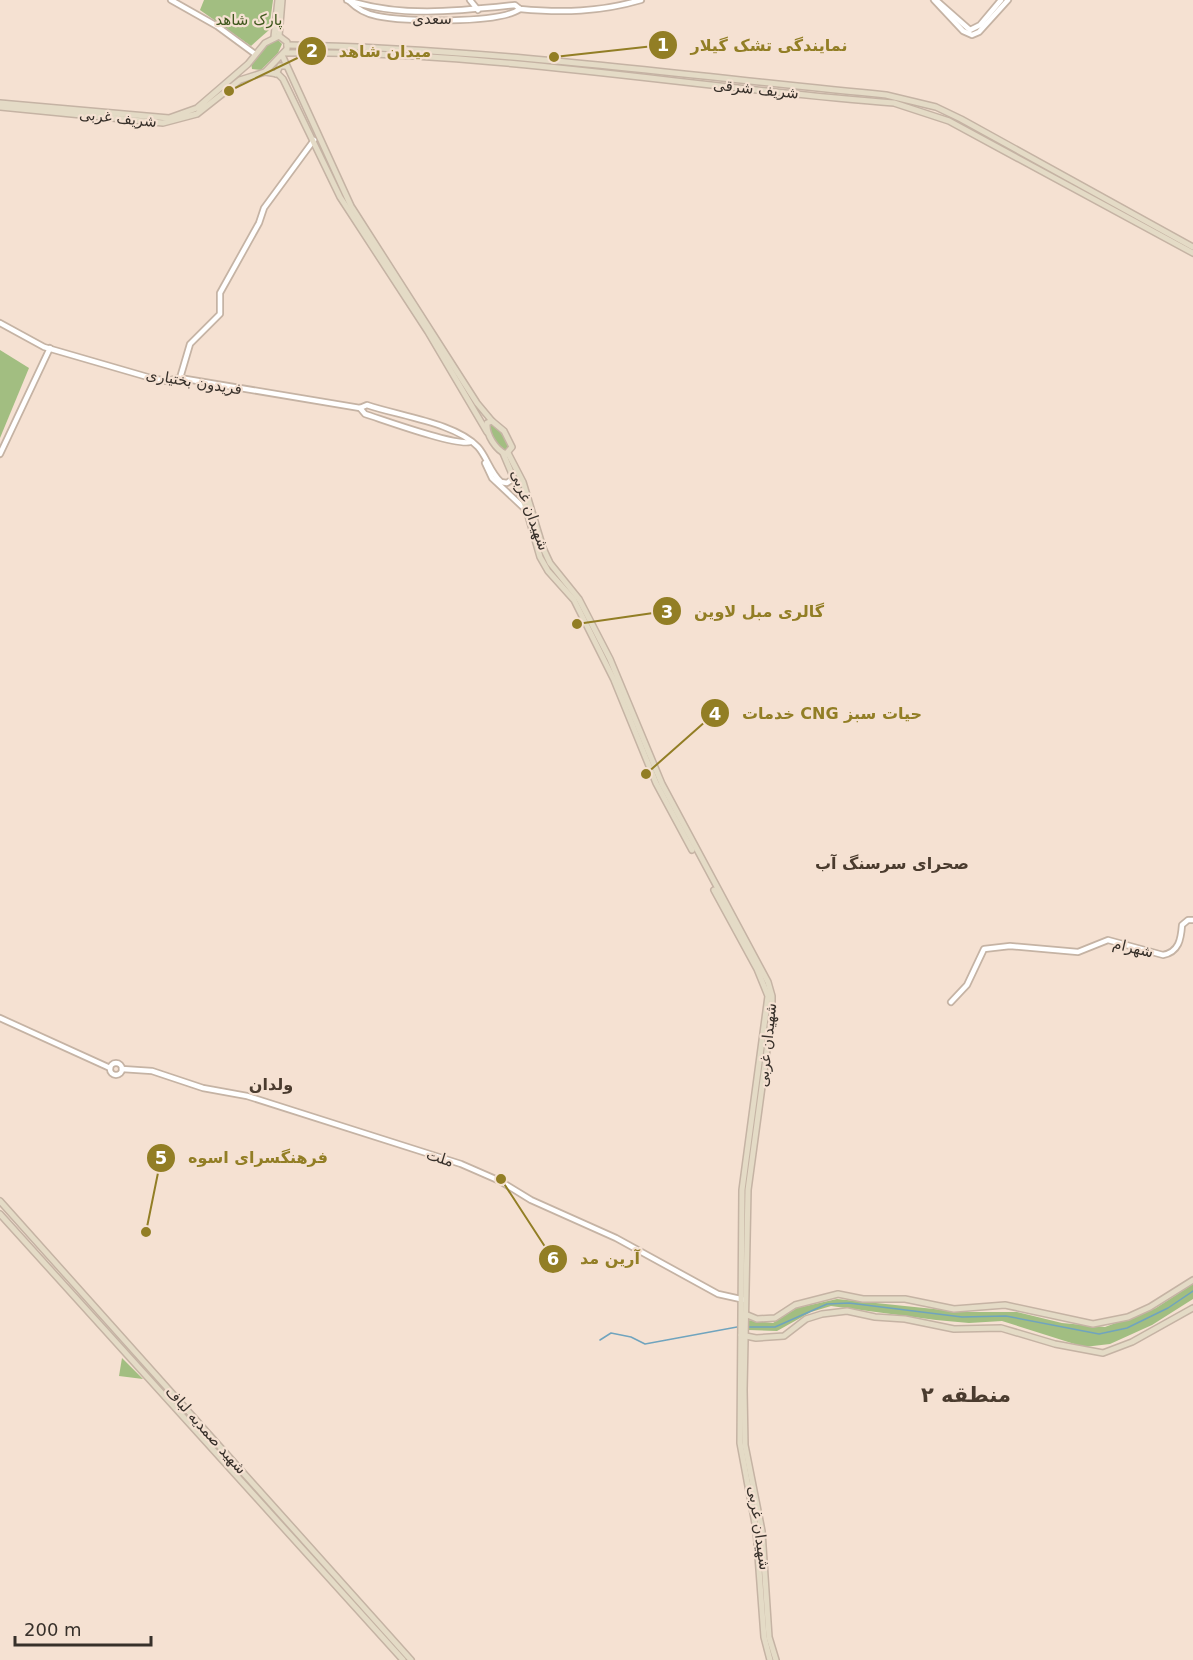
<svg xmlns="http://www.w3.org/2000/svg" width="1193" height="1660" font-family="'DejaVu Sans',Cairo,sans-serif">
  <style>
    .green { fill: #a2be81 }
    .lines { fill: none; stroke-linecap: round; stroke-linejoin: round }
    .stream { stroke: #70a4be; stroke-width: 1.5 }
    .tertiary-casing { stroke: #c5b3a4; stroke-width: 8 }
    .secondary-casing { stroke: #c5b3a4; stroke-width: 8 }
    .tertiary { stroke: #fff; stroke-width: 4.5 }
    .secondary { stroke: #e4dbc6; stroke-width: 5 }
    .labels { text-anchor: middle; stroke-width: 4.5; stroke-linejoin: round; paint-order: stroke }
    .street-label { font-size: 15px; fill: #37302a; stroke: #f5e1d2 }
    .park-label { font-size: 15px; fill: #40581e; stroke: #f5e1d2 }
    .neighbourhood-label { font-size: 16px; font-weight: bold; fill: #4a3b2e; stroke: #f5e1d2 }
    .district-label { font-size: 21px; font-weight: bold; fill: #4a3b2e; stroke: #f5e1d2 }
    .leader { fill: none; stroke: #927e25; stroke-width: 2 }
    .callout-dot { fill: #927e25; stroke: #f5e1d2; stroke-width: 2 }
    .mark-label { font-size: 18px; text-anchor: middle; font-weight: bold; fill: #fff }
    .callout-label { font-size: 16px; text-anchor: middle; font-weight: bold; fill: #927e25; stroke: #f5e1d2; stroke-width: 4.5; stroke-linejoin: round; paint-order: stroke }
  </style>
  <rect width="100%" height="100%" fill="#f5e1d2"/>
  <g class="green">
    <polygon points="204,0 273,0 269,30 251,46 200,10"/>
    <path d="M277,39l5,5 -4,9 -17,17 -9,-1 -1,-7c7,-9 15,-18 26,-23z"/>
    <polygon points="0,350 29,368 0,438"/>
    <polygon points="493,424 509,443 508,450 503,451 490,433 489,426"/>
    <polygon points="1193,1284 1193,1299 1152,1325 1110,1344 1084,1347 1002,1321 969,1323 936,1320 831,1306 811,1312 777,1331 749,1330 747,1320 773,1323 797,1308 837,1299 963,1312 1017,1312 1062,1323 1105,1327 1156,1308"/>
    <polygon points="122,1358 143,1379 119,1376"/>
  </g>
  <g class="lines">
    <g class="stream">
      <polyline points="748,1327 775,1327 827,1304 849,1303 962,1317 1006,1316 1099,1334 1127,1328 1168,1308 1193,1291"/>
      <polyline points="600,1340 611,1333 631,1337 645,1344 737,1327"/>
    </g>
    <g class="tertiary-casing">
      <g id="tertiary">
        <polyline points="171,0 217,26 255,54"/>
        <path d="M347,0c54,18 112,11 168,5l5,4c42,4 80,3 121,-9"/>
        <polyline points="470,0 478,10"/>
        <polyline points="934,0 963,31 972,35 979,32 1008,0"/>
        <polyline points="936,0 970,30 980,25 1001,0"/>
        <path d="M349,1c8,8 16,13 28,15 26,6 122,8 143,-7"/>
        <path d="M0,323l44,24 107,31 15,3 14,-3 180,30 7,-3c32,11 89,18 111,42 9,10 12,25 23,35l6,1 7,-5"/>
        <polyline points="180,378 190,344 220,314 220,293 259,223 264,208 314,140"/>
        <path d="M360,408l5,6c19,6 90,32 105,28"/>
        <polyline points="0,454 50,348"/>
        <polyline points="485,463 492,478 526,510"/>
        <path d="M951,1002l16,-17 17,-36 26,-3 68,6 30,-12 55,15c16,-3 18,-16 19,-30l6,-5h5"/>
        <polyline points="0,1018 110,1068"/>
        <circle cx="116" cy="1069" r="6"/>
        <polyline points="122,1069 152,1071 203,1088 247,1096 461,1164 500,1181 531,1200 616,1238 718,1294 745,1300"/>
      </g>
    </g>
    <g class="secondary-casing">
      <g id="secondary">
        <polyline points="279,36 282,0"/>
        <polyline points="274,37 278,0"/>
        <path d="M287,45c200,3 400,31 599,50l50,12 25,12 232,128"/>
        <path d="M284,53c204,-3 407,35 610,50l55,18 244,132"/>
        <polyline points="282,55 351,206 477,403 492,421"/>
        <polyline points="265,72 278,74 283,79 340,197 428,332 487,432"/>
        <polyline points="276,74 280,66 286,66"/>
        <polyline points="0,103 169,118 197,108 248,64 265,43 279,36 287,42 287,49 265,72 240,80 197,114 163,123 0,107"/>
        <path d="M492,421l12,10 8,16 -6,7c-10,-4 -20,-19 -19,-31z"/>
        <polyline points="503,453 525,505 540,557 548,571 574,600 614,680 656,783 692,850"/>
        <polyline points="508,453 523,482 543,548 550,563 579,599 610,659 662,784 768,982 772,996 772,1013 748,1190 744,1390 745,1445 762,1531 769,1637 776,1660"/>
        <polyline points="714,890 757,969 768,996 742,1190 740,1443 756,1529 764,1637 770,1660"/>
        <polyline points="0,1201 411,1660"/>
        <polyline points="0,1214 403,1660"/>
        <polyline points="745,1314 757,1319 775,1318 795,1305 838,1294 863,1299 905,1299 954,1309 1005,1305 1093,1324 1128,1317 1150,1307 1193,1280"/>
        <polyline points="741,1335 756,1338 784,1336 806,1319 822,1314 847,1311 875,1317 905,1319 954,1329 1001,1328 1055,1344 1103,1353 1132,1342 1193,1308"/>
      </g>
    </g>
    <use href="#tertiary" class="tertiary"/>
    <use href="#secondary" class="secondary"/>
  </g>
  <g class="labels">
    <g class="street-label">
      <text x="432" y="24">سعدی</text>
      <text transform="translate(756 89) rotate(6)" y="5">شریف شرقی</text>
      <text transform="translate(118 118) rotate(6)" y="5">شریف غربی</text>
      <text transform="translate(194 382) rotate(9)" y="5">فریدون بختیاری</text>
      <text transform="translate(530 510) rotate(70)" y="5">شهیدان غربی</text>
      <text transform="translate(1133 948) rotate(13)" y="5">شهرام</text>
      <text transform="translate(767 1045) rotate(-84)" y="5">شهیدان غربی</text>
      <text transform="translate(440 1158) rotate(17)" y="5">ملت</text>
      <text transform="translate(206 1430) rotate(48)" y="5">شهید صمدیه لباف</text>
      <text transform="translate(759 1528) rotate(82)" y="5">شهیدان غربی</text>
    </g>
    <g class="park-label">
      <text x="249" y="25">پارک شاهد</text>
    </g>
    <g class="neighbourhood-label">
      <text x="892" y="869">صحرای سرسنگ آب</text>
      <text x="271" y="1090">ولدان</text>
    </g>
    <g class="district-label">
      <text x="966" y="1402">منطقه ۲</text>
    </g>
  </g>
  <path class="leader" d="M554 57L663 45M229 91L312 51M577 624L667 611M646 774L715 713M146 1232L161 1158M501 1179L553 1259"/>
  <g class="callout-dot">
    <circle cx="554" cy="57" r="6"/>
    <circle cx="229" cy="91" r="6"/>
    <circle cx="577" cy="624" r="6"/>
    <circle cx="646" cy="774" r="6"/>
    <circle cx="146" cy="1232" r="6"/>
    <circle cx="501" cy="1179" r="6"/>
    <circle cx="663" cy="45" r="15"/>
    <circle cx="312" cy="51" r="15"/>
    <circle cx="667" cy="611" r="15"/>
    <circle cx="715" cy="713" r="15"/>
    <circle cx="161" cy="1158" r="15"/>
    <circle cx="553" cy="1259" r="15"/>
  </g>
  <g class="mark-label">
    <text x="663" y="51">1</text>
    <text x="312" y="57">2</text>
    <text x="667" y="618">3</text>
    <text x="715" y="720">4</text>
    <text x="161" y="1164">5</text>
    <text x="553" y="1265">6</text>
  </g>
  <g class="callout-label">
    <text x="769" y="51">نمایندگی تشک گیلار</text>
    <text x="385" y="57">میدان شاهد</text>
    <text x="759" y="617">گالری مبل لاوین</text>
    <text x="832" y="719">خدمات CNG حیات سبز</text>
    <text x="258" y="1163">فرهنگسرای اسوه</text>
    <text x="610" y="1264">آرین مد</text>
  </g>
  <path d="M15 1636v9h136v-9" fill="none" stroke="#37302a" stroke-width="3"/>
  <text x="24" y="1636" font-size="18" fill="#37302a" stroke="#f5e1d2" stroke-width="4.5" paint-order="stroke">200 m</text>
</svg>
